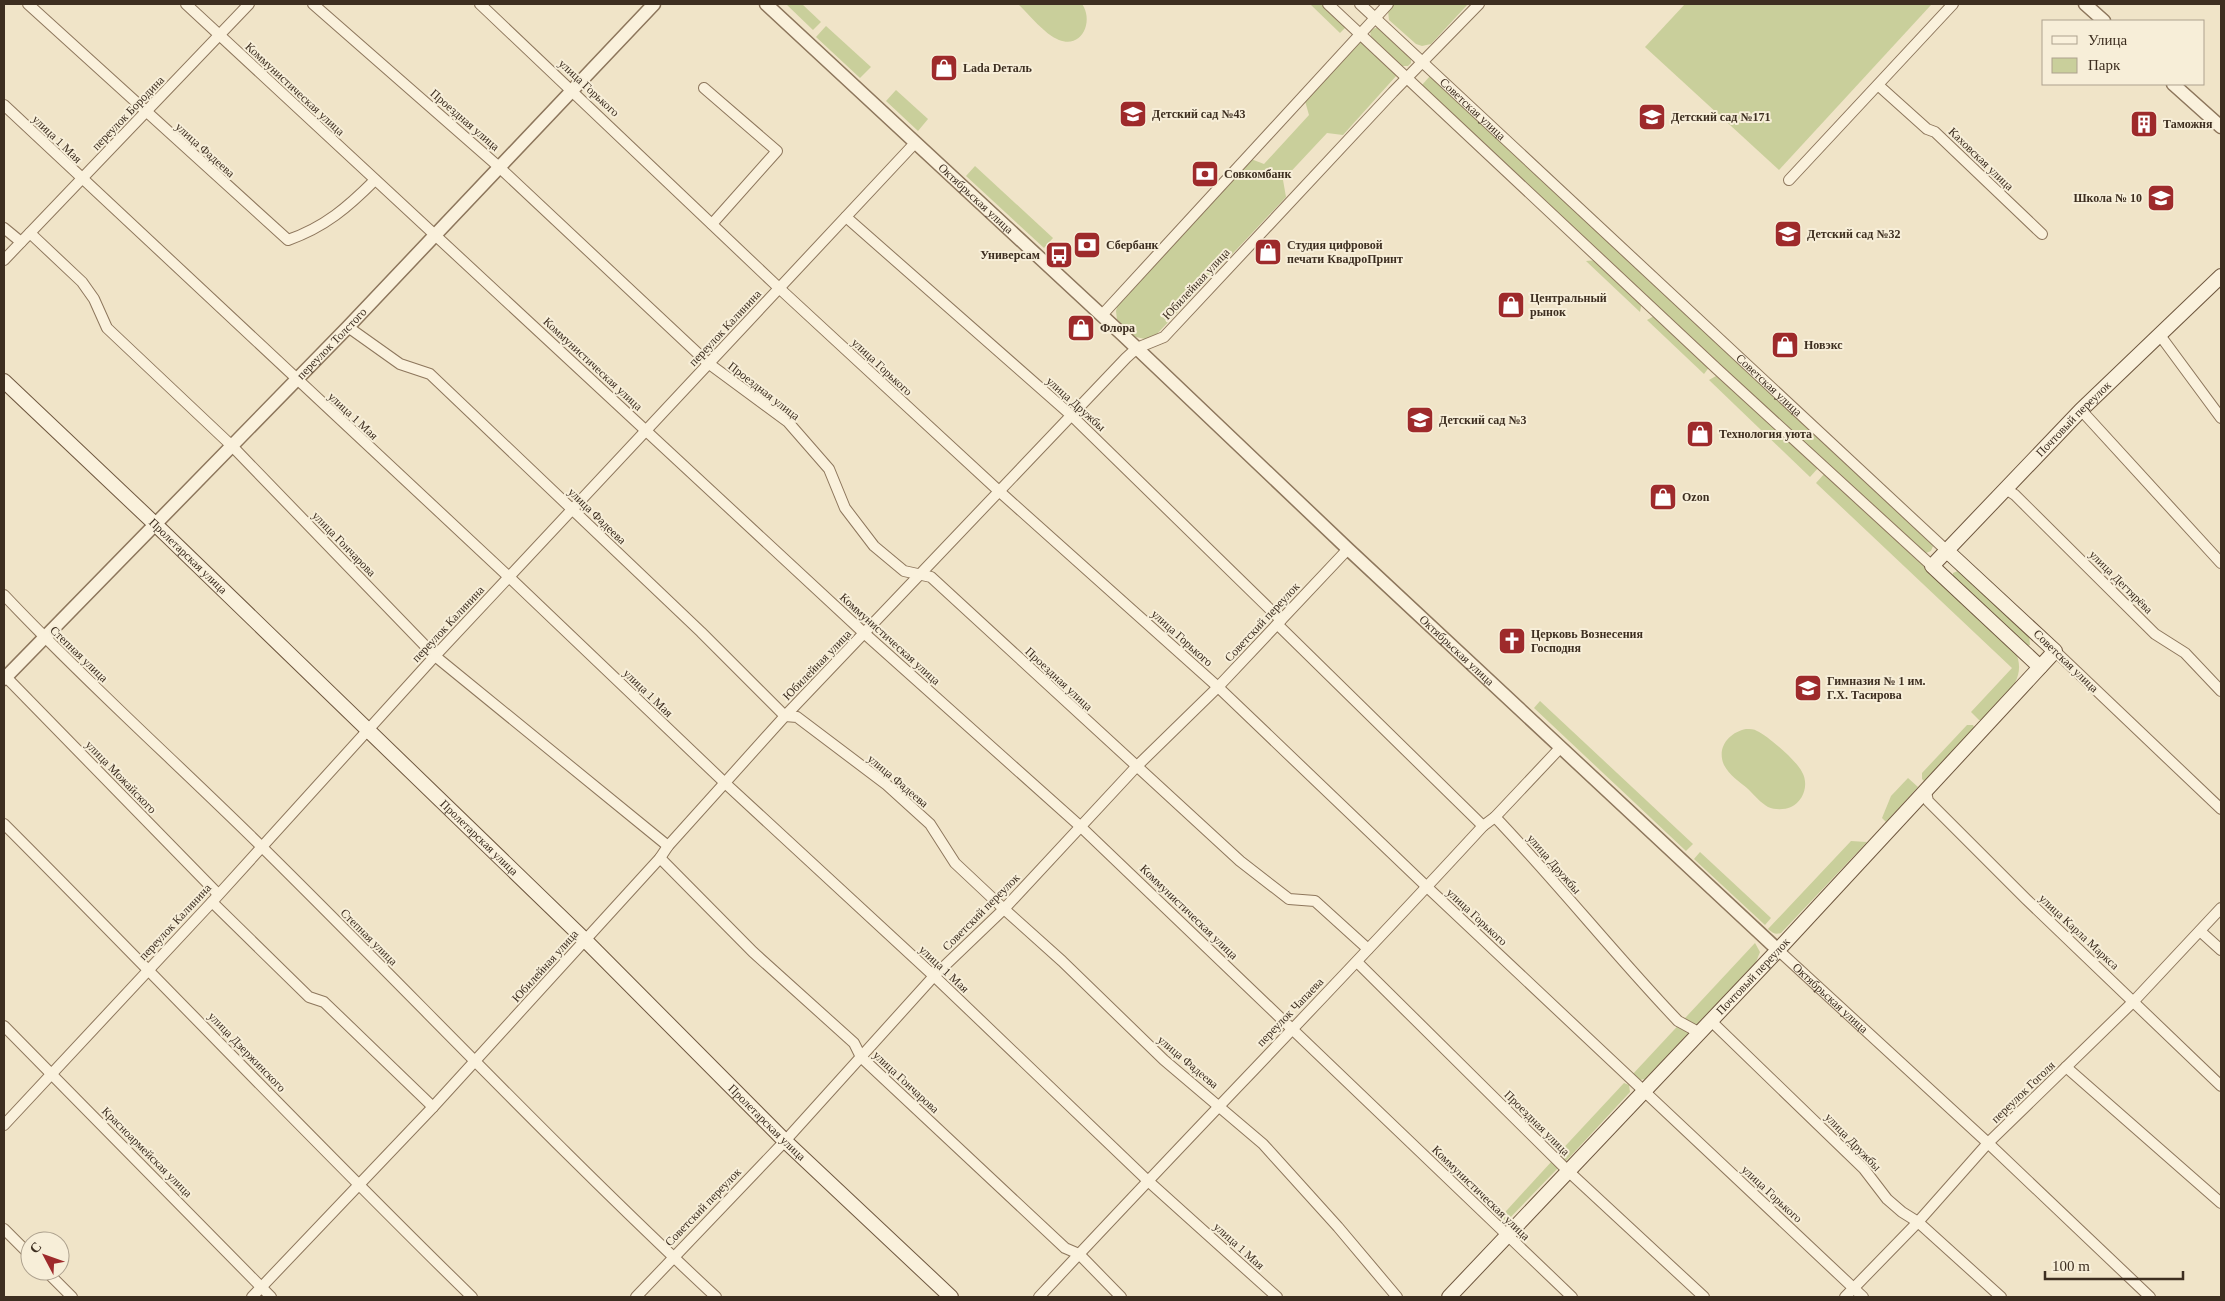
<svg xmlns="http://www.w3.org/2000/svg" width="2225" height="1301" font-family="Georgia,serif">
  <style>
    .green { fill: #c9cf9b }
    .lines { fill: none; stroke-linecap: round; stroke-linejoin: round }
    .minor-casing { stroke: #8d765c; stroke-width: 12 }
    .tertiary-casing { stroke: #8d765c; stroke-width: 15 }
    .secondary-casing { stroke: #6f573f; stroke-width: 16 }
    .minor { stroke: #faf1dc; stroke-width: 10 }
    .tertiary { stroke: #faf1dc; stroke-width: 12 }
    .secondary { stroke: #faf1dc; stroke-width: 14 }
    .labels { text-anchor: middle; stroke-width: 4; stroke-linejoin: round; paint-order: stroke }
    .poi-label { font-size: 12px; font-weight: bold; fill: #3d2e20; stroke: #f7eed8; text-anchor: start }
    .street-label { font-size: 12px; fill: #3d2e20; stroke: #f7eed8 }
  </style>
  <rect width="100%" height="100%" fill="#f0e4c8"/>
  <g class="green">
    <polygon points="786,4 802,4 821,22 813,30"/>
    <path d="M1018,4h64c12,17 0,45 -23,36 -15,-6 -29,-25 -41,-36z"/>
    <polygon points="1312,4 1325,4 1348,25 1340,33 1311,5"/>
    <polygon points="1392,4 1468,4 1431,44 1422,46 1416,44 1389,20 1388,11"/>
    <polygon points="1685,4 1930,4 1931,5 1779,170 1645,47"/>
    <polygon points="826,26 871,67 860,78 816,37"/>
    <polygon points="1375,28 1379,28 1411,57 1411,63 1408,66 1402,66 1371,38 1370,31"/>
    <polygon points="1361,41 1397,75 1343,135 1327,133 1283,180 1286,197 1156,335 1145,339 1136,337 1117,320 1116,311 1118,303 1251,159 1264,164 1309,115 1305,101"/>
    <polygon points="1430,76 1931,542 1933,546 1931,551 1926,553 1920,551 1422,85"/>
    <polygon points="896,90 928,119 918,131 886,101"/>
    <polygon points="975,166 1053,238 1044,248 966,176"/>
    <polygon points="1597,260 1642,301 1640,312 1586,261"/>
    <polygon points="1656,315 1710,366 1704,374 1647,320"/>
    <polygon points="1716,376 1721,376 1819,467 1810,477 1709,380"/>
    <path d="M1825,473l190,178c15,30 -15,49 -33,69h-3l-8,-8 41,-44 -196,-185z"/>
    <polygon points="1960,570 2029,635 2030,645 2027,646 1953,578 1953,573"/>
    <polygon points="1540,701 1693,844 1686,851 1534,708"/>
    <polygon points="1967,725 1973,725 1975,729 1924,781 1922,779 1922,773"/>
    <path d="M1746,729c4,0 8,0 11,2 11,5 40,30 45,41 7,12 2,29 -11,35 -7,3 -16,3 -23,0 -7,-4 -14,-12 -20,-18 -8,-7 -19,-14 -24,-24 -8,-18 6,-33 22,-36z"/>
    <polygon points="1908,778 1918,787 1886,822 1882,818 1891,796"/>
    <path d="M1851,841l16,1 -86,91c-6,2 -8,0 -13,-4z"/>
    <polygon points="1700,852 1771,918 1765,925 1694,859"/>
    <polygon points="1755,943 1760,952 1756,962 1645,1079 1640,1080 1632,1075"/>
    <polygon points="1624,1083 1629,1085 1630,1092 1566,1161 1556,1156"/>
    <polygon points="1552,1161 1559,1167 1506,1222 1497,1221"/>
  </g>
  <g class="lines">
    <g class="minor-casing">
      <g id="minor">
        <path d="M28,4l260,236c37,-13 60,-33 87,-60"/>
        <polyline points="186,4 864,633 1081,827 1572,1297"/>
        <polyline points="313,4 499,167 708,363 788,422 829,469 845,508 874,546 904,571 931,577 1240,861 1289,899 1315,901 1368,949"/>
        <polyline points="480,4 779,288 1000,492 1218,687 1427,887 1863,1297"/>
        <polyline points="1328,4 1716,368 1932,566"/>
        <path id="s1" d="M1360,4l586,546"/>
        <polyline points="1878,85 1927,129 1935,132 2042,234"/>
        <polyline points="704,88 777,151 712,224"/>
        <polyline points="4,105 509,577 725,783 934,976 1147,1180 1277,1297"/>
        <polyline points="1789,180 1953,4"/>
        <polyline points="846,217 1071,415 1281,620"/>
        <polyline points="4,228 21,242"/>
        <polyline points="30,233 82,282 94,299 107,328 232,446 435,656 668,846"/>
        <polyline points="4,260 249,4"/>
        <polyline points="1102,315 1388,4"/>
        <polyline points="348,327 400,364 430,374 701,632 785,716 797,717 887,785 930,824 955,863 1004,909 1062,961 1164,1060 1263,1144 1338,1227 1397,1297"/>
        <polyline points="2159,334 2221,418"/>
        <polyline points="2081,410 2221,563"/>
        <polyline points="2006,489 2015,495 2155,634 2185,653 2221,691"/>
        <path d="M4,595c83,88 173,168 259,253 151,149 297,304 453,449"/>
        <polyline points="1278,625 1483,826"/>
        <polyline points="2055,651 2221,809"/>
        <polyline points="6,677 218,894"/>
        <polyline points="1926,792 1928,801 2026,899 2221,1086"/>
        <path d="M1495,817c63,66 120,138 183,204l22,12"/>
        <path d="M4,824c157,157 309,318 468,473"/>
        <polyline points="660,858 753,952 854,1043 861,1057 1065,1248 1079,1254 1121,1297"/>
        <polyline points="212,902 309,997 324,1002 433,1107"/>
        <polyline points="2200,931 2221,950"/>
        <path id="s2" d="M1778,950l210,193 162,154"/>
        <polyline points="1357,962 1568,1171 1704,1297"/>
        <polyline points="1711,1021 1864,1169 1887,1199 1902,1212 1918,1222 2001,1297"/>
        <polyline points="4,1026 271,1297"/>
        <polyline points="2066,1067 2221,1203"/>
        <polyline points="4,1125 212,902 435,656 915,143"/>
        <polyline points="4,1229 30,1255"/>
        <polyline points="46,1271 72,1297"/>
        <polyline points="252,1297 433,1107 660,858 668,846 785,716 1126,358 1137,348 1164,337 1393,92 1479,4"/>
        <polyline points="636,1297 785,1141 934,976 1004,909 1136,767 1218,687 1348,549"/>
        <path d="M1039,1297c147,-158 298,-312 444,-471l12,-9 66,-70"/>
        <polyline points="1845,1297 1918,1222 1988,1143 2134,1001 2221,908"/>
      </g>
    </g>
    <g class="tertiary-casing">
      <g id="tertiary">
        <path id="s3" d="M766,4l358,332 224,213 430,401"/>
        <polyline points="2085,4 2104,21"/>
        <polyline points="2173,84 2221,127"/>
        <path id="s4" d="M4,679l344,-352 306,-323"/>
      </g>
    </g>
    <g class="secondary-casing">
      <g id="secondary">
        <path id="s5" d="M4,381l152,144 429,415 200,201 166,156"/>
        <path id="s6" d="M2040,667l-108,-101 149,-156 140,-134"/>
        <path id="s7" d="M1449,1297l329,-347 277,-299 -109,-101"/>
      </g>
    </g>
    <use href="#minor" class="minor"/>
    <use href="#tertiary" class="tertiary"/>
    <use href="#secondary" class="secondary"/>
  </g>
  <defs>
    <g id="shop-square" transform="scale(1.4375)"><rect x="-9" y="-9" width="18" height="18" rx="4" fill="#9e2a2b" stroke="#f7eed8"/><path d="M-5-2.5h2.3a2.7 3.5 0 0 1 5.4 0H5L5.5 6h-11ZM-1.5-2.5h3a1.5 2.3 0 0 0-3 0Z" fill="#fff"/></g>
    <g id="school-square" transform="scale(1.4375)"><rect x="-9" y="-9" width="18" height="18" rx="4" fill="#9e2a2b" stroke="#f7eed8"/><path d="M0-5L7-2L0 1L-7-2ZM-4 1L0 2.5L4 1V4Q0 6-4 4Z" fill="#fff"/></g>
    <g id="building-square" transform="scale(1.4375)"><rect x="-9" y="-9" width="18" height="18" rx="4" fill="#9e2a2b" stroke="#f7eed8"/><path d="M-4-6H4V6H1V3H-1V6H-4ZM-2.5-4.3h1.7v1.8h-1.7ZM.8-4.3h1.7v1.8H.8ZM-2.5-1h1.7V.8h-1.7ZM.8-1h1.7V.8H.8Z" fill="#fff"/></g>
    <g id="bank-square" transform="scale(1.4375)"><rect x="-9" y="-9" width="18" height="18" rx="4" fill="#9e2a2b" stroke="#f7eed8"/><path d="M-6-4H6V4H-6ZM0-2.3a2.3 2.3 0 1 0 0 4.6a2.3 2.3 0 1 0 0-4.6Z" fill="#fff"/></g>
    <g id="bus-square" transform="scale(1.4375)"><rect x="-9" y="-9" width="18" height="18" rx="4" fill="#9e2a2b" stroke="#f7eed8"/><path d="M-5-6H5V4H4V6H2V4H-2V6H-4V4H-5ZM-3.5-4V0h7V-4ZM-3.5 1.2v1.5H-2V1.2ZM2 1.2v1.5H3.5V1.2Z" fill="#fff"/></g>
    <g id="church-square" transform="scale(1.4375)"><rect x="-9" y="-9" width="18" height="18" rx="4" fill="#9e2a2b" stroke="#f7eed8"/><path d="M-1.2-6h2.4v3.5h3.3v2.4h-3.3V6h-2.4V-.1h-3.3v-2.4h3.3Z" fill="#fff"/></g>
  </defs>
  <g fill-rule="evenodd">
    <use href="#shop-square" x="944" y="68"/>
    <use href="#school-square" x="1133" y="114"/>
    <use href="#school-square" x="1652" y="117"/>
    <use href="#building-square" x="2144" y="124"/>
    <use href="#bank-square" x="1205" y="174"/>
    <use href="#school-square" x="2161" y="198"/>
    <use href="#school-square" x="1788" y="234"/>
    <use href="#bank-square" x="1087" y="245"/>
    <use href="#shop-square" x="1268" y="252"/>
    <use href="#bus-square" x="1059" y="255"/>
    <use href="#shop-square" x="1511" y="305"/>
    <use href="#shop-square" x="1081" y="328"/>
    <use href="#shop-square" x="1785" y="345"/>
    <use href="#school-square" x="1420" y="420"/>
    <use href="#shop-square" x="1700" y="434"/>
    <use href="#shop-square" x="1663" y="497"/>
    <use href="#church-square" x="1512" y="641"/>
    <use href="#school-square" x="1808" y="688"/>
  </g>
  <g class="labels">
    <g class="poi-label">
      <text x="963" y="72">Lada Dеталь</text>
      <text x="1152" y="118">Детский сад №43</text>
      <text x="1671" y="121">Детский сад №171</text>
      <text x="2163" y="128">Таможня</text>
      <text x="1224" y="178">Совкомбанк</text>
      <text x="2142" y="202" text-anchor="end">Школа № 10</text>
      <text x="1807" y="238">Детский сад №32</text>
      <text x="1106" y="249">Сбербанк</text>
      <text x="1287" y="249">Студия цифровой<tspan x="1287" dy="14">печати КвадроПринт</tspan></text>
      <text x="1040" y="259" text-anchor="end">Универсам</text>
      <text x="1530" y="302">Центральный<tspan x="1530" dy="14">рынок</tspan></text>
      <text x="1100" y="332">Флора</text>
      <text x="1804" y="349">Новэкс</text>
      <text x="1439" y="424">Детский сад №3</text>
      <text x="1719" y="438">Технология уюта</text>
      <text x="1682" y="501">Ozon</text>
      <text x="1531" y="638">Церковь Вознесения<tspan x="1531" dy="14">Господня</tspan></text>
      <text x="1827" y="685">Гимназия № 1 им.<tspan x="1827" dy="14">Г.Х. Тасирова</tspan></text>
    </g>
    <g class="street-label">
      <text transform="translate(589 88) rotate(43)" y="4">улица Горького</text>
      <text transform="translate(295 89) rotate(43)" y="4">Коммунистическая улица</text>
      <text dy="4" stroke="none"><textPath href="#s1" startOffset="154">Советская улица</textPath></text>
      <text transform="translate(128 113) rotate(-46)" y="4">переулок Бородина</text>
      <text transform="translate(465 120) rotate(41)" y="4">Проездная улица</text>
      <text transform="translate(57 139) rotate(44)" y="4">улица 1 Мая</text>
      <text transform="translate(205 150) rotate(42)" y="4">улица Фадеева</text>
      <text transform="translate(1981 159) rotate(44)" y="4">Каховская улица</text>
      <text dy="4" stroke="none"><textPath href="#s3" startOffset="286">Октябрьская улица</textPath></text>
      <text transform="translate(1196 284) rotate(-47)" y="4">Юбилейная улица</text>
      <text transform="translate(725 328) rotate(-47)" y="4">переулок Калинина</text>
      <text dy="4" stroke="none"><textPath href="#s4" startOffset="469">переулок Толстого</textPath></text>
      <text transform="translate(593 364) rotate(43)" y="4">Коммунистическая улица</text>
      <text transform="translate(882 367) rotate(43)" y="4">улица Горького</text>
      <text dy="4" stroke="none"><textPath href="#s1" startOffset="559">Советская улица</textPath></text>
      <text transform="translate(764 391) rotate(38)" y="4">Проездная улица</text>
      <text transform="translate(1076 404) rotate(42)" y="4">улица Дружбы</text>
      <text transform="translate(353 416) rotate(43)" y="4">улица 1 Мая</text>
      <text dy="4" stroke="none"><textPath href="#s6" startOffset="352">Почтовый переулок</textPath></text>
      <text transform="translate(597 516) rotate(44)" y="4">улица Фадеева</text>
      <text transform="translate(344 544) rotate(46)" y="4">улица Гончарова</text>
      <text dy="4" stroke="none"><textPath href="#s5" startOffset="254">Пролетарская улица</textPath></text>
      <text transform="translate(2121 582) rotate(45)" y="4">улица Дегтярёва</text>
      <text transform="translate(1262 622) rotate(-47)" y="4">Советский переулок</text>
      <text transform="translate(448 624) rotate(-47)" y="4">переулок Калинина</text>
      <text transform="translate(1182 638) rotate(42)" y="4">улица Горького</text>
      <text transform="translate(890 639) rotate(42)" y="4">Коммунистическая улица</text>
      <text dy="4" stroke="none"><textPath href="#s3" startOffset="946">Октябрьская улица</textPath></text>
      <text transform="translate(79 654) rotate(44)" y="4">Степная улица</text>
      <text transform="translate(2066 661) rotate(44)" y="4">Советская улица</text>
      <text transform="translate(817 665) rotate(-46)" y="4">Юбилейная улица</text>
      <text transform="translate(1059 679) rotate(43)" y="4">Проездная улица</text>
      <text transform="translate(648 693) rotate(44)" y="4">улица 1 Мая</text>
      <text transform="translate(121 777) rotate(46)" y="4">улица Можайского</text>
      <text transform="translate(898 781) rotate(40)" y="4">улица Фадеева</text>
      <text dy="4" stroke="none"><textPath href="#s5" startOffset="659">Пролетарская улица</textPath></text>
      <text transform="translate(1554 864) rotate(49)" y="4">улица Дружбы</text>
      <text transform="translate(981 912) rotate(-45)" y="4">Советский переулок</text>
      <text transform="translate(1189 912) rotate(44)" y="4">Коммунистическая улица</text>
      <text transform="translate(1477 917) rotate(43)" y="4">улица Горького</text>
      <text transform="translate(175 922) rotate(-47)" y="4">переулок Калинина</text>
      <text transform="translate(2079 932) rotate(43)" y="4">улица Карла Маркса</text>
      <text transform="translate(369 937) rotate(45)" y="4">Степная улица</text>
      <text transform="translate(545 966) rotate(-48)" y="4">Юбилейная улица</text>
      <text transform="translate(944 969) rotate(43)" y="4">улица 1 Мая</text>
      <text dy="4" stroke="none"><textPath href="#s7" startOffset="442">Почтовый переулок</textPath></text>
      <text dy="4" stroke="none"><textPath href="#s2" startOffset="71">Октябрьская улица</textPath></text>
      <text transform="translate(1290 1012) rotate(-46)" y="4">переулок Чапаева</text>
      <text transform="translate(247 1052) rotate(46)" y="4">улица Дзержинского</text>
      <text transform="translate(1188 1062) rotate(40)" y="4">улица Фадеева</text>
      <text transform="translate(906 1082) rotate(43)" y="4">улица Гончарова</text>
      <text transform="translate(2023 1092) rotate(-44)" y="4">переулок Гоголя</text>
      <text dy="4" stroke="none"><textPath href="#s5" startOffset="1064">Пролетарская улица</textPath></text>
      <text transform="translate(1537 1123) rotate(45)" y="4">Проездная улица</text>
      <text transform="translate(1853 1142) rotate(46)" y="4">улица Дружбы</text>
      <text transform="translate(147 1152) rotate(45)" y="4">Красноармейская улица</text>
      <text transform="translate(1481 1193) rotate(44)" y="4">Коммунистическая улица</text>
      <text transform="translate(1772 1194) rotate(43)" y="4">улица Горького</text>
      <text transform="translate(703 1207) rotate(-46)" y="4">Советский переулок</text>
      <text transform="translate(1239 1246) rotate(42)" y="4">улица 1 Мая</text>
    </g>
  </g>
  <rect width="2225" height="1301" fill="none" stroke="#3d2e20" stroke-width="10"/>
  <rect x="2042" y="20" width="162" height="65" fill="#f7eed8" stroke="#ada18e"/>
  <rect x="2052" y="36" width="25" height="8" fill="#faf1dc" stroke="#ada18e"/>
  <text x="2088" y="45" font-size="15" fill="#3d2e20">Улица</text>
  <rect x="2052" y="58" width="25" height="15" fill="#c9cf9b" stroke="#ada18e"/>
  <text x="2088" y="70" font-size="15" fill="#3d2e20">Парк</text>
  <g transform="translate(45 1256) rotate(311)"><circle r="24" fill="#f7eed8" stroke="#ada18e"/>
  <path d="M0-4L9 19L0 12L-9 19Z" fill="#9e2a2b"/>
  <text y="-8" font-size="14" font-weight="bold" text-anchor="middle" fill="#3d2e20">С</text>
  </g>
  <path d="M2045 1271v8h138v-8" fill="none" stroke="#3d2e20" stroke-width="2.5"/>
  <text x="2052" y="1271" font-size="15" fill="#3d2e20" stroke="#f7eed8" stroke-width="4" paint-order="stroke">100 m</text>
</svg>
